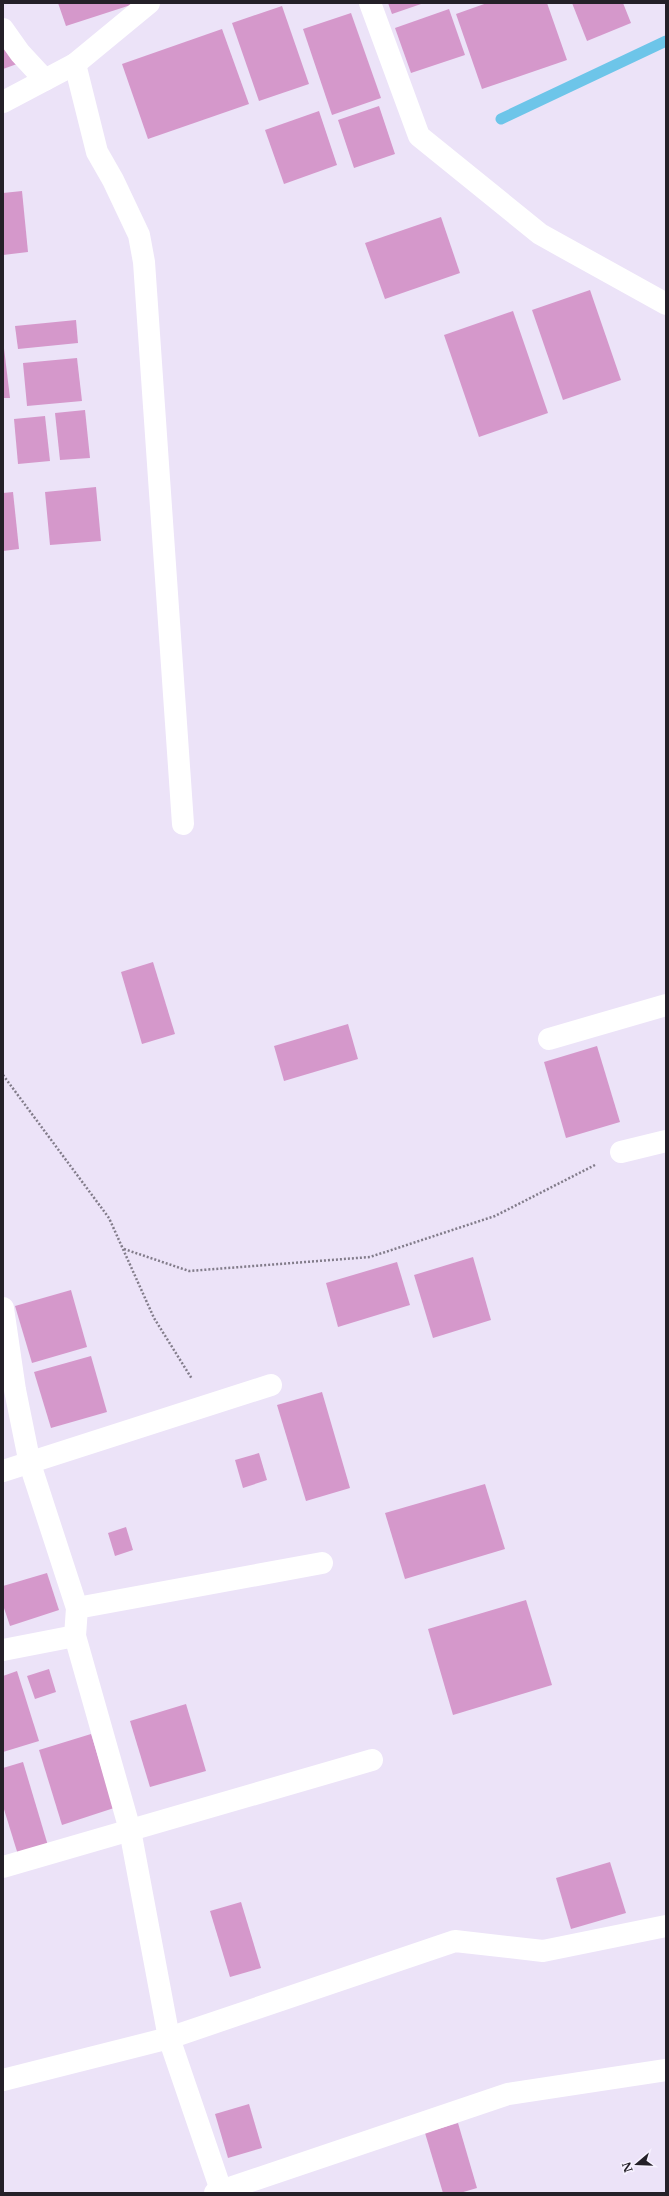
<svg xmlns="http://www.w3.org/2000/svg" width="669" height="2196" font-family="'Libre Baskerville',serif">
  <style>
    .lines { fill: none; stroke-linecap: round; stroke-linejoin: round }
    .stream { stroke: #6dc5e9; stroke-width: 11 }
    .building { fill: #d598cb }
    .path { stroke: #827c8a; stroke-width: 2.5; stroke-dasharray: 2 2; stroke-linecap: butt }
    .minor { stroke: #fff; stroke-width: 22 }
  </style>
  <rect width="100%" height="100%" fill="#ece3f8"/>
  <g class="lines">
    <polyline class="stream" points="501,119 666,41"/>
  </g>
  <g class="building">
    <polygon points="58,3 137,3 66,26"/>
    <polygon points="388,3 424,3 392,14"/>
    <polygon points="487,3 547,3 567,60 482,89 456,14"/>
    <polygon points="572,3 623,3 631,23 587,41"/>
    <polygon points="282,6 309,84 259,101 232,23"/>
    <polygon points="449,9 465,55 411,73 395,28"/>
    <polygon points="351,13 381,98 332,115 303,29"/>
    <polygon points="222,29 249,104 148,139 122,64"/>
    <polygon points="3,46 17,64 3,69"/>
    <polygon points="379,106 395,154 354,168 338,120"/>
    <polygon points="319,111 337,165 284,184 265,130"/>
    <polygon points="22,191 28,252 3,255 3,193"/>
    <polygon points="441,217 460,273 385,299 365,243"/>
    <polygon points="590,290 621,380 563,400 532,310"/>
    <polygon points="513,311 548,413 479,437 444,335"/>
    <polygon points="76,320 78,343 18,349 15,326"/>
    <polygon points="3,340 10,398 3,398"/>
    <polygon points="77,358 82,401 27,406 23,363"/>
    <polygon points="85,410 90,458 60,460 55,413"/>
    <polygon points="45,416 50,461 18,464 14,419"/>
    <polygon points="96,487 101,541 50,545 45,492"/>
    <polygon points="13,492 19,549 3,551 3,493"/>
    <polygon points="153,962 175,1034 142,1044 121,972"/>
    <polygon points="348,1024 358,1059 284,1081 274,1046"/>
    <polygon points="597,1046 620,1122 566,1138 544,1062"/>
    <polygon points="473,1257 491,1320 433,1338 414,1275"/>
    <polygon points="397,1262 410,1305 338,1327 326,1283"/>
    <polygon points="71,1290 87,1347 32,1363 15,1306"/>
    <polygon points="91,1356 107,1412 51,1428 34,1372"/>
    <polygon points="322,1392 350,1488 306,1501 277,1405"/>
    <polygon points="259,1453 267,1480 243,1488 235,1460"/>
    <polygon points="485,1484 505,1549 405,1579 385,1513"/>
    <polygon points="126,1527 133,1550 115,1556 108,1533"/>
    <polygon points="47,1573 59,1610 10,1626 3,1605 3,1586"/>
    <polygon points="526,1600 552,1685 453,1715 428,1629"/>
    <polygon points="49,1669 56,1692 35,1699 27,1676"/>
    <polygon points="17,1671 39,1741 3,1752 3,1676"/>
    <polygon points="186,1704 206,1771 150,1787 130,1721"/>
    <polygon points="91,1734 114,1808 62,1825 39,1750"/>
    <polygon points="23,1762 49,1849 19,1858 3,1806 3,1768"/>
    <polygon points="610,1862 626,1913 571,1929 556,1878"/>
    <polygon points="241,1902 261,1968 230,1977 210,1911"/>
    <polygon points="249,2104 262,2148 228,2158 215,2114"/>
    <polygon points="458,2123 477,2188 460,2193 443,2193 425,2133"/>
  </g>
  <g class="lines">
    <g class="path">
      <polyline points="3,1075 109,1218 154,1318 192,1379"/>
      <polyline points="124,1249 189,1271 370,1257 495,1216 595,1165"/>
    </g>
    <g class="minor">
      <polyline points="370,3 419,136 540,234 666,304"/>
      <polyline points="3,29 20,53 45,80"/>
      <polyline points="75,64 97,152 113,180 139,235 144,262 183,824"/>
      <polyline points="3,102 75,64 149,3"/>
      <polyline points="549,1039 666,1005"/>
      <polyline points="621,1152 666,1141"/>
      <polyline points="3,1308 15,1390 30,1464 77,1608 75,1636 130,1830 169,2038 222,2193"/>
      <polyline points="3,1471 271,1385"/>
      <polyline points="77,1608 322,1563"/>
      <polyline points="3,1650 75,1636"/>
      <polyline points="3,1867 372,1760"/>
      <polyline points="3,2080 169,2038 455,1941 543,1951 666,1926"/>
      <polyline points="215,2193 508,2094 666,2070"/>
    </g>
  </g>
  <rect width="669" height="2196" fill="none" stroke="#242028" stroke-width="8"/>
  <g transform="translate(637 2164) rotate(251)" stroke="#f7f2ff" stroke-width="3" paint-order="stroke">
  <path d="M0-3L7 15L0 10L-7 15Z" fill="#242028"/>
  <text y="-6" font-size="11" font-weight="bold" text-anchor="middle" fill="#242028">N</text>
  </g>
</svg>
